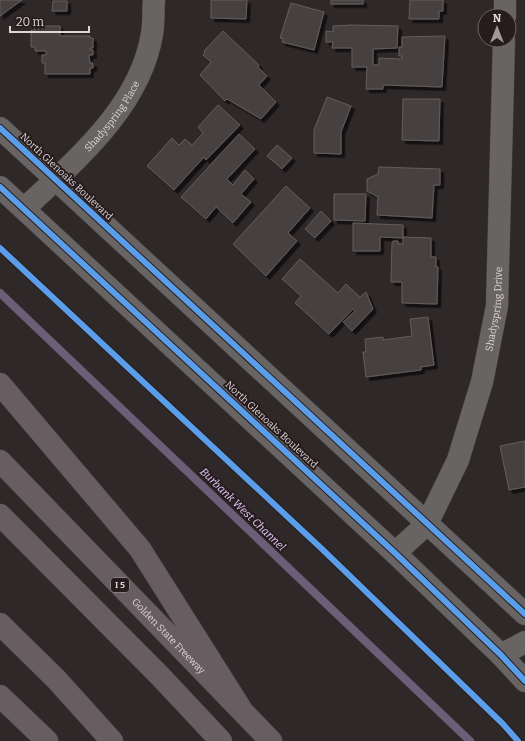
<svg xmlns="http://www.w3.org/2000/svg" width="525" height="741" font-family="Bitter,serif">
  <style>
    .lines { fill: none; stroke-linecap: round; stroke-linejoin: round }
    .stream { stroke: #6d5e77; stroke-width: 8 }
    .building { fill: #464140; stroke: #635e5d; filter: url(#shadow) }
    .street-casing { stroke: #4a4545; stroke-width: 23 }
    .secondary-casing { stroke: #4a4545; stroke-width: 23 }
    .highway-casing { stroke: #4a4545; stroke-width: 23 }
    .street { stroke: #696464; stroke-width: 22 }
    .secondary { stroke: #696464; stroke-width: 22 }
    .highway { stroke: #685e62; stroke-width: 22 }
    .cycleway-casing { stroke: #271c1d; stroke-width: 8 }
    .cycleway { stroke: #5a9eea; stroke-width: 6 }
    .labels { text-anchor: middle; stroke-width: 4; stroke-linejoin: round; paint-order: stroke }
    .shield { fill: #271c1d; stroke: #a79e9e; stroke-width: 1 }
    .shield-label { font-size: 9px; font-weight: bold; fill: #ded5d6 }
    .street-label { font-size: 10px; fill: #ded5d6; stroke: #271c1d }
    .water-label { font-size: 11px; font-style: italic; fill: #e3c6fa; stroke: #271c1d }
  </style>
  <defs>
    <filter id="shadow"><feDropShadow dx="3.5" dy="3.5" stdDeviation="0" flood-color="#0009"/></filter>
  </defs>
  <rect width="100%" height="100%" fill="#2e2829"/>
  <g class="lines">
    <polyline class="stream" points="0,293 470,741"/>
  </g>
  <g class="building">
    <polygon points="0,0 22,0 0,16"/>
    <polygon points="211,0 247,0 246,19 211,18"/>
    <rect x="331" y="0" width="32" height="4"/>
    <polygon points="410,0 443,0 443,11 439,11 439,19 409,19"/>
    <polygon points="53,1 67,1 67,11 52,11"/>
    <polygon points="291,3 324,12 314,50 282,42 283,39 280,38"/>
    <polygon points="351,25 398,26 397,48 373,49 373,65 379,65 379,58 402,59 402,56 399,56 399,47 402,47 402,37 445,36 442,87 383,85 383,89 366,89 367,67 352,67 352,48 332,48 333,42 326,42 326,31 333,32 333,26"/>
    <polygon points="35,26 60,26 60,36 90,36 90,38 93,38 93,48 90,48 90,50 93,50 93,55 89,55 90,63 93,63 93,68 90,68 90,74 45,74 45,63 42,63 42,55 46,55 46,51 35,51 35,47 31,47 31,30 35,30"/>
    <polygon points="223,31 259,65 258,67 267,76 259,85 276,102 261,119 227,99 225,101 200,75 211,62 203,55 205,53 204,51"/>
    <polygon points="327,97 351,106 341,132 341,154 314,153 314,130"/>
    <polygon points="403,99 440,99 439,141 402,140"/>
    <polygon points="218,105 240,125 206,160 204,157 174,190 147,166 172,138 179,145 185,139 192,145 203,133 198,127"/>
    <polygon points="239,134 255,149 227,179 233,185 245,170 254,179 241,194 251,202 233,223 216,207 206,219 181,197"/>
    <polygon points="277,145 292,158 282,169 267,156"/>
    <polygon points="379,167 440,169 440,185 434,185 432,218 377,215 378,197 367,191 367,179 378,174"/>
    <polygon points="286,186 310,208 288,233 297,241 266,276 233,244"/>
    <polygon points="334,194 366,194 365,221 334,220"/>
    <polygon points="321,211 331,221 315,238 305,229"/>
    <polygon points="353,223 403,225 403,238 380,237 380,251 353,251"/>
    <polygon points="403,237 431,238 431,257 436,257 436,267 438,267 437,304 402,303 402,282 391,282 392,244 393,241 398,241 398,244 403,244"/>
    <polygon points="300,259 338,293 346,284 360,297 366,292 373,309 352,331 343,322 355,311 353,309 329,334 295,303 301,296 282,279"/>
    <polygon points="428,317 434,365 421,367 421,370 366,377 363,352 366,352 365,339 383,337 383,340 412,336 410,319"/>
    <polygon points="525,441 525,487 509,490 500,446"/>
  </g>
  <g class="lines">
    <g class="street-casing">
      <g id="street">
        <polyline points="505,16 505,0"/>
        <path id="s1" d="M25,208c51,-48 115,-101 127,-174 2,-11 1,-23 2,-34"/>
        <path id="s2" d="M395,553l32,-29 31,-64 24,-78 15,-76 7,-266"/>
        <polyline points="501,655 525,642"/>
      </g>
    </g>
    <g class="secondary-casing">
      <g id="secondary">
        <polyline points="0,128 525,614"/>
        <polyline points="0,187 395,553 501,655 525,681"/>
      </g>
    </g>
    <g class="highway-casing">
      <g id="highway">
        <polyline points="0,384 140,549 241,709"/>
        <path id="s3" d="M0,461l271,280"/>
        <polyline points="0,515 160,676 221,741"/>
        <polyline points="0,624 56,679 112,741"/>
        <polyline points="0,696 47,741"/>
      </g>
    </g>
    <use href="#street" class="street"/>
    <use href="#secondary" class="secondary"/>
    <use href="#highway" class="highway"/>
    <g class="cycleway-casing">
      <g id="cycleway">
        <polyline points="0,128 525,614"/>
        <polyline points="0,187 395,553 501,655 525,681"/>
        <polyline points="0,248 322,549 503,724 518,741"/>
      </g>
    </g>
    <use href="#cycleway" class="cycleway"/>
  </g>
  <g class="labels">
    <rect class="shield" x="111" y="578" width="18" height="14" rx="3"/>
    <g class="shield-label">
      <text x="120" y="588">I 5</text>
    </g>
    <g class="street-label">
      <text dy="4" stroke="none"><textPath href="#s1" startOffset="127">Shadyspring Place</textPath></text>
      <text transform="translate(67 176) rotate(43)" y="4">North Glenoaks Boulevard</text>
      <text dy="4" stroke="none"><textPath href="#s2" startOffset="270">Shadyspring Drive</textPath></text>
      <text transform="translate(272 424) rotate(43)" y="4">North Glenoaks Boulevard</text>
      <text dy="4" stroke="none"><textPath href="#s3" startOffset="243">Golden State Freeway</textPath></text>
    </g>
    <g class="water-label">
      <text transform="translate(243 509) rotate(44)" y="4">Burbank West Channel</text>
    </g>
  </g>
  <g transform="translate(497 28)"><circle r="19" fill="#271c1d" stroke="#706667"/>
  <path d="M0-3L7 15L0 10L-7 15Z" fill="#a09899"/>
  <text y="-6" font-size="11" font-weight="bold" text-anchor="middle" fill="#ded5d6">N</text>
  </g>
  <path d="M10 26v6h79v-6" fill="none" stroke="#ded5d6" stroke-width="2"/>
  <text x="16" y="26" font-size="12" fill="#ded5d6" stroke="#271c1d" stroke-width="3" paint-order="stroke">20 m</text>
</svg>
